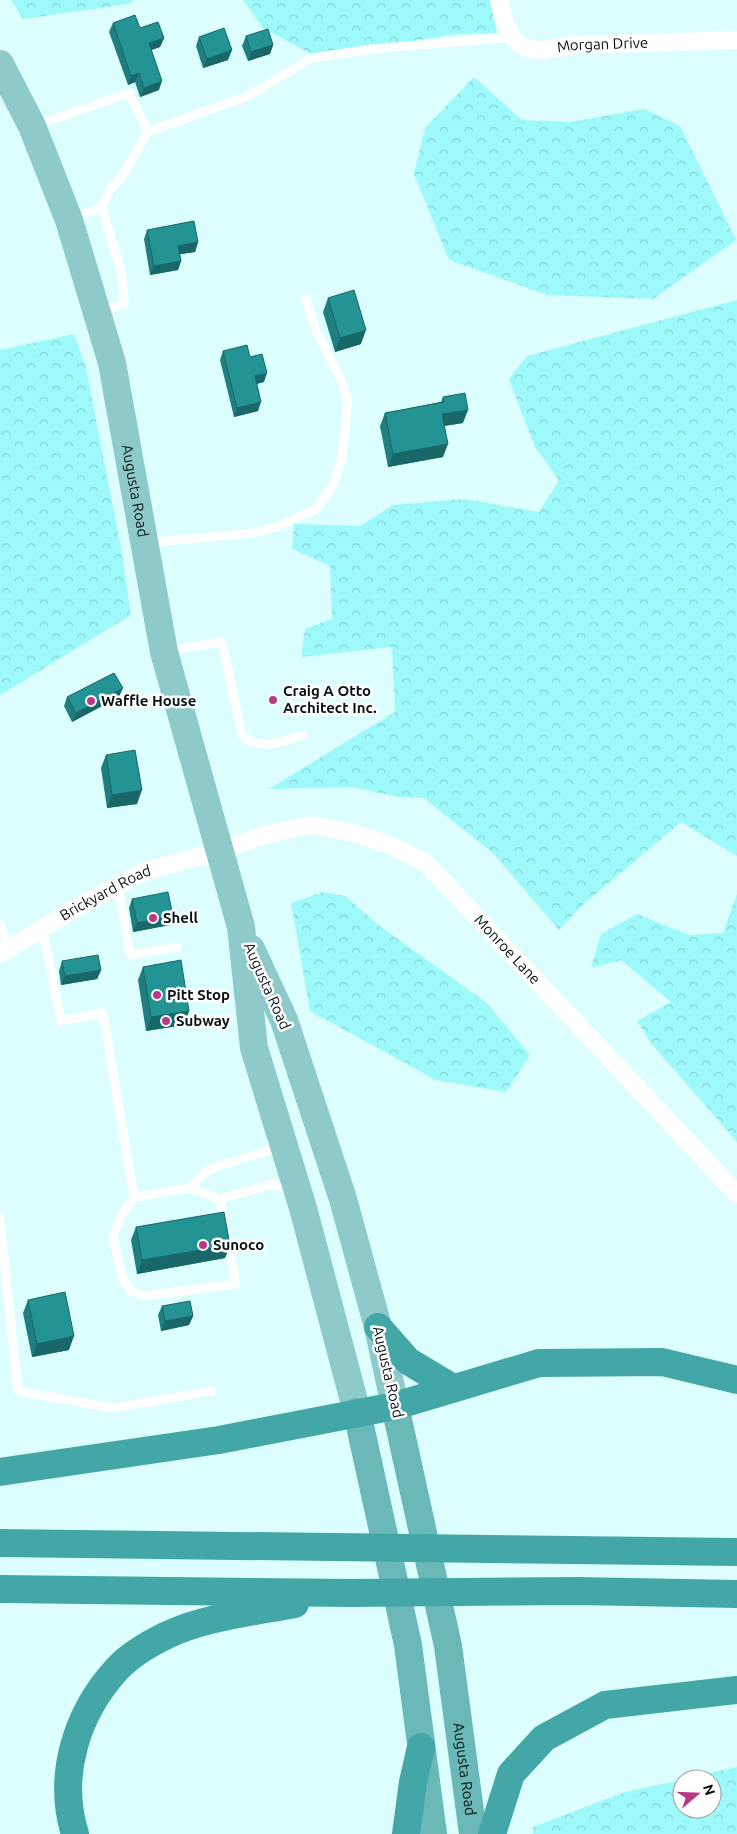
<svg xmlns="http://www.w3.org/2000/svg" width="737" height="1834" font-family="Ubuntu,sans-serif">
  <style>
    .forest { fill: url(#forest-crowns) }
    .lines { fill: none; stroke-linecap: round; stroke-linejoin: round }
    .service { stroke: #fff; stroke-width: 9 }
    .minor { stroke: #fff; stroke-width: 18 }
    .primary { stroke: #8fcaca; stroke-width: 28 }
    .trunk { stroke: #6ab8b8; stroke-width: 28 }
    .motorway { stroke: #44a7a7; stroke-width: 28 }
    .wall { fill: #1f7e7f }
    .shaded-wall { fill: #196768 }
    .building { fill: #249394; stroke: #196768 }
    .poi-dot { fill: #b73a88; stroke: #fff; stroke-width: 2 }
    .labels { text-anchor: middle; stroke-width: 5; stroke-linejoin: round; paint-order: stroke }
    .street-label { font-size: 15px; fill: #061212; stroke: #fff }
    .poi-label { font-size: 15px; font-weight: bold; fill: #061212; stroke: #fff; text-anchor: start }
  </style>
  <defs>
    <pattern id="forest-crowns" width="20" height="18" patternUnits="userSpaceOnUse" patternTransform="scale(1.25)"><rect width="20" height="18" fill="#9ef9fa"/><path d="M2 6a3 3 0 1 1 6 0M12 15a3 3 0 1 1 6 0" fill="none" stroke="#87d4d5"/></pattern>
  </defs>
  <rect width="100%" height="100%" fill="#dcfefe"/>
  <g class="forest">
    <polygon points="11,0 135,0 128,4 23,19"/>
    <polygon points="243,0 490,0 497,33 457,34 317,57 263,28"/>
    <polygon points="474,77 522,120 570,122 644,109 680,126 736,240 653,299 547,295 449,260 414,174 425,128"/>
    <polygon points="737,300 737,856 681,822 584,904 559,930 493,853 424,798 399,797 352,787 269,789 395,712 392,647 301,657 305,629 332,619 330,566 292,549 294,524 360,526 393,505 465,499 539,512 559,480 535,447 509,379 527,356"/>
    <polygon points="74,334 86,368 121,548 131,615 0,695 0,350"/>
    <polygon points="323,892 345,896 381,927 487,1003 530,1055 506,1092 436,1080 310,1011 291,903"/>
    <polygon points="737,894 737,1142 651,1043 637,1021 671,1002 621,960 591,968 601,934 637,914 689,935 723,933"/>
    <polygon points="737,1767 737,1834 533,1834 533,1827 625,1792 682,1780 682,1809 712,1809 712,1779 684,1779"/>
  </g>
  <g class="lines">
    <g class="service">
      <polyline points="34,126 129,93 148,132 248,96 312,58 372,49 513,37"/>
      <polyline points="102,207 111,188 122,177 148,132"/>
      <polyline points="72,219 102,207 122,275 124,304 100,311"/>
      <polyline points="146,543 253,533 276,527 316,509 333,486 342,458 348,400 340,377 316,331 306,299"/>
      <path d="M166,651l56,-9 20,93c16,17 40,6 61,0"/>
      <polyline points="118,885 130,955 177,947"/>
      <polyline points="0,925 9,949"/>
      <polyline points="42,929 61,1021 103,1013 134,1197 189,1188 220,1199 272,1184 292,1191"/>
      <polyline points="189,1188 211,1168 268,1151 275,1137"/>
      <polyline points="134,1197 121,1216 113,1237 123,1280 131,1291 144,1296 236,1284 227,1236"/>
      <polyline points="220,1199 224,1223"/>
      <polyline points="0,1218 18,1391 113,1408 212,1391"/>
    </g>
    <g class="minor">
      <path id="s1" d="M499,0c5,20 8,41 31,49 15,4 31,-4 46,-4 54,-2 107,-3 161,-5"/>
      <path id="s2" d="M0,954l76,-46 67,-36 76,-21 46,-16 45,-10 44,8 38,13 34,17 311,331"/>
    </g>
    <g class="primary">
      <path id="s3" d="M0,64l32,62 37,94 43,143 52,289 77,275 13,121 49,160 54,204"/>
      <polyline points="251,949 284,1020 343,1199 378,1327 395,1406"/>
    </g>
    <g class="trunk">
      <path id="s4" d="M395,1406l53,240 25,188"/>
      <polyline points="357,1412 408,1645 433,1834"/>
    </g>
    <g class="motorway">
      <polyline points="378,1327 408,1361 453,1388"/>
      <polyline points="0,1472 219,1440 395,1406 539,1363 662,1362 737,1380"/>
      <polyline points="0,1543 737,1552"/>
      <polyline points="0,1589 351,1593 577,1591 737,1594"/>
      <path d="M75,1834c-18,-58 1,-121 43,-166 12,-13 31,-24 47,-32 39,-19 88,-24 130,-32"/>
      <polyline points="406,1834 413,1782 421,1747"/>
      <polyline points="492,1834 511,1774 544,1738 605,1705 737,1690"/>
    </g>
  </g>
  <g class="wall">
    <polygon points="113,23 164,38 160,47 151,50 159,90 140,97 135,82 128,85 109,32"/>
    <polygon points="246,36 273,45 270,54 248,61 242,46"/>
    <polygon points="199,37 228,60 203,68 196,46"/>
    <polygon points="147,230 198,242 195,252 180,254 181,261 178,270 150,275 144,239"/>
    <polygon points="328,298 361,344 335,352 323,312"/>
    <polygon points="223,351 250,357 264,382 257,384 258,411 234,417 220,360"/>
    <polygon points="443,397 463,423 444,426 443,457 388,467 380,426 385,413 441,402"/>
    <polygon points="67,697 119,697 72,722 64,706"/>
    <polygon points="106,755 137,804 107,808 101,768"/>
    <polygon points="132,899 173,916 170,925 133,932 129,908"/>
    <polygon points="62,961 101,970 97,979 61,985 59,971"/>
    <polygon points="143,967 189,1011 184,1025 146,1031 138,980"/>
    <polygon points="136,1227 230,1245 225,1258 137,1274 131,1240"/>
    <polygon points="28,1300 69,1350 32,1357 23,1313"/>
    <polygon points="162,1306 193,1316 189,1325 161,1331 158,1315"/>
  </g>
  <g class="shaded-wall">
    <polygon points="164,38 160,47 146,52 149,43"/>
    <polygon points="273,45 270,54 248,61 251,52"/>
    <polygon points="232,50 228,60 203,68 207,59"/>
    <polygon points="139,73 135,82 128,85 131,76"/>
    <polygon points="162,81 159,90 140,97 144,88"/>
    <polygon points="198,242 195,252 175,255 178,246"/>
    <polygon points="181,261 178,270 150,275 154,266"/>
    <polygon points="366,330 361,344 335,352 340,338"/>
    <polygon points="267,373 264,382 251,385 255,376"/>
    <polygon points="261,402 258,411 234,417 237,408"/>
    <polygon points="468,410 463,423 437,427 442,414"/>
    <polygon points="448,444 443,457 388,467 393,454"/>
    <polygon points="123,688 119,697 72,722 76,713"/>
    <polygon points="142,790 137,804 107,808 112,795"/>
    <polygon points="173,916 170,925 133,932 137,923"/>
    <polygon points="101,970 97,979 61,985 65,976"/>
    <polygon points="189,1011 184,1025 146,1031 151,1017"/>
    <polygon points="230,1245 225,1258 137,1274 142,1260"/>
    <polygon points="193,1316 189,1325 161,1331 165,1321"/>
    <polygon points="74,1336 69,1350 32,1357 37,1344"/>
  </g>
  <g class="building">
    <polygon points="135,15 140,28 158,22 164,38 149,43 162,81 144,88 139,73 131,76 113,23"/>
    <polygon points="224,28 232,50 207,59 199,37"/>
    <polygon points="268,29 273,45 251,52 246,36"/>
    <polygon points="194,221 198,242 178,246 181,261 154,266 147,230"/>
    <polygon points="354,290 366,330 340,338 328,298"/>
    <polygon points="247,345 250,357 262,354 267,373 255,376 261,402 237,408 223,351"/>
    <polygon points="465,393 468,410 442,414 448,444 393,454 385,413 444,402 443,397"/>
    <polygon points="114,673 123,688 76,713 67,697"/>
    <polygon points="135,750 142,790 112,795 106,755"/>
    <polygon points="168,892 173,916 137,923 132,899"/>
    <polygon points="98,955 101,970 65,976 62,961"/>
    <polygon points="181,960 189,1011 151,1017 143,967"/>
    <polygon points="224,1212 230,1245 142,1260 136,1227"/>
    <polygon points="65,1292 74,1336 37,1344 28,1300"/>
    <polygon points="190,1301 193,1316 165,1321 162,1306"/>
  </g>
  <g class="poi-dot">
    <circle cx="273" cy="700" r="5"/>
    <circle cx="91" cy="701" r="5"/>
    <circle cx="153" cy="918" r="5"/>
    <circle cx="157" cy="995" r="5"/>
    <circle cx="166" cy="1021" r="5"/>
    <circle cx="203" cy="1245" r="5"/>
  </g>
  <g class="labels">
    <g class="street-label">
      <text dy="5" stroke="none"><textPath href="#s1" startOffset="134">Morgan Drive</textPath></text>
      <text dy="5" stroke="none"><textPath href="#s3" startOffset="450">Augusta Road</textPath></text>
      <text dy="5" stroke="none"><textPath href="#s2" startOffset="122">Brickyard Road</textPath></text>
      <text dy="5" stroke="none"><textPath href="#s2" startOffset="580">Monroe Lane</textPath></text>
      <text transform="translate(267 986) rotate(66)" y="5">Augusta Road</text>
      <text transform="translate(388 1372) rotate(77)" y="5">Augusta Road</text>
      <text dy="5" stroke="none"><textPath href="#s4" startOffset="370">Augusta Road</textPath></text>
    </g>
    <g class="poi-label">
      <text x="283" y="696">Craig A Otto<tspan x="283" dy="17">Architect Inc.</tspan></text>
      <text x="101" y="706">Waffle House</text>
      <text x="163" y="923">Shell</text>
      <text x="167" y="1000">Pitt Stop</text>
      <text x="176" y="1026">Subway</text>
      <text x="213" y="1250">Sunoco</text>
    </g>
  </g>
  <g transform="translate(697 1794) rotate(71)"><circle r="24" fill="#ffffff" stroke="#9ba0a0"/>
  <path d="M0-4L9 19L0 12L-9 19Z" fill="#b73a88"/>
  <text y="-8" font-size="14" font-weight="bold" text-anchor="middle" fill="#061212">N</text>
  </g>
</svg>
